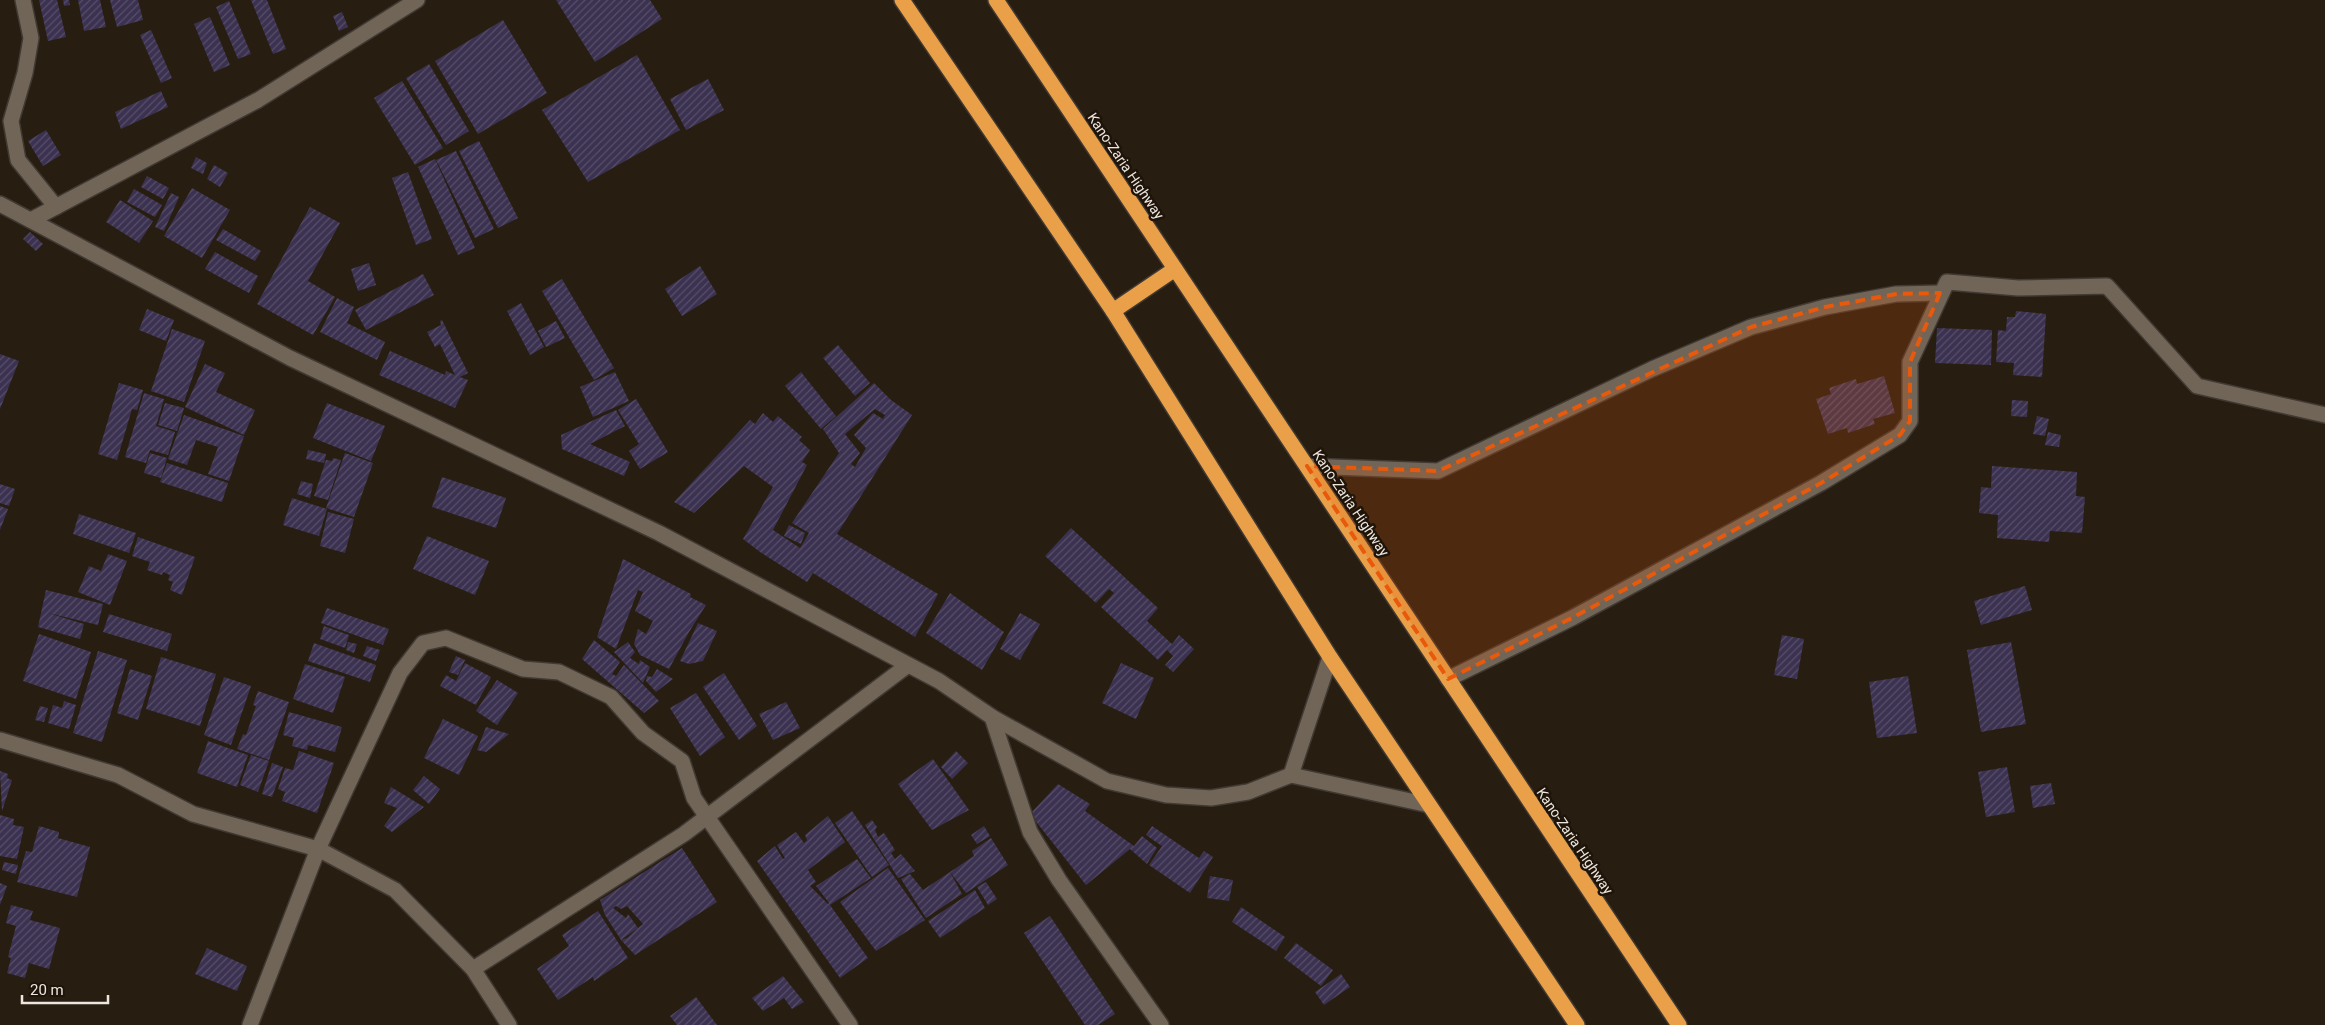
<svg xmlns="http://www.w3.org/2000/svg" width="2325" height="1025" font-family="Roboto,sans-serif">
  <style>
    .building { fill: url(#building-hatch); fill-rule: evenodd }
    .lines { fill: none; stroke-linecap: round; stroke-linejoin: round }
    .minor-casing { stroke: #413932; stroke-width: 18 }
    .highway-casing { stroke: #413932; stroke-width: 18 }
    .minor { stroke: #716557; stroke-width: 15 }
    .highway { stroke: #e9a048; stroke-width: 15 }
    .marked { fill: #e8590c; fill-opacity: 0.2; stroke: #e8590c; stroke-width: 4; stroke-dasharray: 10 6; stroke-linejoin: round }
    .labels { text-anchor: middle; stroke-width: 5; stroke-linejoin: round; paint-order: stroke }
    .street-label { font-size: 14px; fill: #eee7df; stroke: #1e1409 }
  </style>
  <defs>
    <pattern id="building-hatch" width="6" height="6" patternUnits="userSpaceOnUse" patternTransform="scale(1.25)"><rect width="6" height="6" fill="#3b3150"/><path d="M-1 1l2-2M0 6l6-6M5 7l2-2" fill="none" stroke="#584f69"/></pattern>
  </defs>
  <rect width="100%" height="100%" fill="#271e11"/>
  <g class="building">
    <polygon points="39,0 57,0 66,37 48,41"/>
    <polygon points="63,0 69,0 70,5 64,6"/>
    <polygon points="78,0 100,0 106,27 84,31"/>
    <polygon points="110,0 138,0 143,20 117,27"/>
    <polygon points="251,0 267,0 286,49 273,54"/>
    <polygon points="556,0 650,0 662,19 595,62"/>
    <polygon points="229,1 251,54 238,59 216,7"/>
    <polygon points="342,12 348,27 339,31 333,16"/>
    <polygon points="210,17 230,65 214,72 194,24"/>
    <polygon points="503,20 547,93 478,134 435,61"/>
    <polygon points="151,30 172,78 161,83 140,35"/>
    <polygon points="637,55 680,130 588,182 542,110"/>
    <polygon points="429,64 469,131 446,145 406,78"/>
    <polygon points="708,79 724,110 686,130 670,99"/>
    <polygon points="402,81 443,148 415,165 374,98"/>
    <polygon points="161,91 168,107 121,129 115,112"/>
    <polygon points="46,130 61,155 43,166 28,141"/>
    <polygon points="479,141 518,218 498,228 459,151"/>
    <polygon points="456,151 494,229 475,238 436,160"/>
    <polygon points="196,157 207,163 203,174 191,168"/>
    <polygon points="435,159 475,248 458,255 418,167"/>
    <polygon points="214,165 228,173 220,187 207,179"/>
    <polygon points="408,172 432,239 416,245 392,178"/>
    <polygon points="147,176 169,188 163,199 141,187"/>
    <polygon points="192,188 230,210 202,258 164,236"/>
    <polygon points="134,189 162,205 155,217 127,202"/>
    <polygon points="171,193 179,197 164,231 155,227"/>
    <polygon points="120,200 153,221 139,243 106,222"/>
    <polygon points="310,207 340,223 308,281 335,297 313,335 257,304"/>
    <polygon points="223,229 261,251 255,261 216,240"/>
    <polygon points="30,232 43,244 36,251 23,239"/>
    <polygon points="215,252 258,276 249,293 205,269"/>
    <polygon points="369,263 376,285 358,291 351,269"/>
    <polygon points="700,266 717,294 682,316 665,289"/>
    <polygon points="423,274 434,295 366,330 355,310"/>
    <polygon points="562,279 614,368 594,380 542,291"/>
    <polygon points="337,298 354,307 347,323 385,342 377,360 320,332"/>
    <polygon points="521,303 544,347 530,355 507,311"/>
    <polygon points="147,309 174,320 166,341 139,330"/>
    <polygon points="2016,311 2046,314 2042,377 2013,375 2014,363 1996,362 1998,330 2006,331 2007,317 2015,317"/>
    <polygon points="442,320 468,373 460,377 468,380 455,408 379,375 390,351 445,375 446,371 455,375 440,344 435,347 427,332 441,325 440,321"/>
    <polygon points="556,321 565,338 546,347 538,331"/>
    <polygon points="1937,328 1992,330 1991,365 1935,363"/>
    <polygon points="172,329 205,341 184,402 151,391"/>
    <polygon points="838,345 870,383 855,396 823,358"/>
    <polygon points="0,354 19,361 0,409"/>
    <polygon points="205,364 225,373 216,392 255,410 244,435 185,407"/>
    <polygon points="615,372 629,401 593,417 580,387"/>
    <polygon points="801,372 836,416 821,429 785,386"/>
    <polygon points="1884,376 1895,413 1873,419 1875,424 1848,433 1847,428 1828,434 1816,399 1831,394 1829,388 1856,379 1857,384"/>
    <polygon points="119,383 143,390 137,410 132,409 117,460 98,454"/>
    <path d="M874,383l17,17 21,15 -75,119 101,60 -23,43 -102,-64 -6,9 -47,-30 -17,-13 30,-52 -29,-21 -50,47 -20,-11 76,-82 5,4 8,-11 10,9 5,-6 24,21 -3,3 11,10 -8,12 5,3 -34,65 27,18 9,-15 -17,-10 47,-70 -16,-24zM875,409l10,6 -2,4 -10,-6 -19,22 12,13 -11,19 -4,-3 9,-11 -15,-19z"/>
    <polygon points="144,393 164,399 156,426 175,432 168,455 150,450 146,463 125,457"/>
    <polygon points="636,399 668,452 640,469 629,451 639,444 618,410"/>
    <polygon points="2012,400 2028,401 2027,417 2011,416"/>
    <polygon points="165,403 184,408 177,431 158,425"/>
    <polygon points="327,403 385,426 371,461 313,438"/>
    <polygon points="616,410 625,426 590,444 630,462 624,476 562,449 561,435"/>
    <polygon points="184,415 244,436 229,481 208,474 218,447 196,440 187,465 168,459"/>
    <polygon points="2037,416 2049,419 2045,436 2033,434"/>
    <polygon points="2048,432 2061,435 2059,447 2045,445"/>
    <polygon points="308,450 326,454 324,463 306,459"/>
    <polygon points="150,453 167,458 161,478 144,473"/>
    <polygon points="345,453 373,463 354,517 326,508"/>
    <polygon points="333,458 341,460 328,500 314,496 326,460 332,461"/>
    <polygon points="167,463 228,483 222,502 160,482"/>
    <polygon points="1992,466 2077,472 2076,496 2085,497 2082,533 2050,531 2049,542 1997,538 1998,515 1979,513 1981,487 1991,488"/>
    <polygon points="442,477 506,498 496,528 432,507"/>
    <polygon points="301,481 313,484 310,498 297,494"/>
    <polygon points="0,484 15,489 9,506 0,503"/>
    <polygon points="292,498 327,509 319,536 283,525"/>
    <polygon points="0,506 8,509 0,530"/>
    <polygon points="328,512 354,519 345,553 320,546"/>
    <polygon points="79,514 136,533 129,553 73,534"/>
    <polygon points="789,525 805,533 801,544 784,536"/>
    <polygon points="1071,528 1158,608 1147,621 1172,644 1179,635 1194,649 1173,672 1165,665 1173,656 1167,650 1158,660 1101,607 1114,593 1109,589 1096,603 1045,556"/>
    <polygon points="427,536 489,561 475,595 413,569"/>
    <polygon points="138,537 195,557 182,595 170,590 173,582 168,580 170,575 163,572 162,575 147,570 150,562 132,556"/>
    <polygon points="108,554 127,561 110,605 78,592 89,566 101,571"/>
    <polygon points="623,559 691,594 690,597 706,605 689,632 669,669 640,655 634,644 638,629 646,634 653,621 635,611 643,592 638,590 616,649 597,637"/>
    <polygon points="2025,586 2032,610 1981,625 1974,601"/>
    <polygon points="46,590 103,604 98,625 48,613 84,624 80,639 38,627"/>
    <polygon points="950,593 1004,632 982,670 926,633"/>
    <polygon points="327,608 389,629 383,645 321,623"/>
    <polygon points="1020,613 1040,624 1020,660 1000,649"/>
    <polygon points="109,614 172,634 167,651 103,632"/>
    <polygon points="698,623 717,631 703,661 689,664 680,661"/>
    <polygon points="324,626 349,635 345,648 320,639"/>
    <polygon points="39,634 91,652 76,699 23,681"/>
    <polygon points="1782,635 1804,639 1797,679 1774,675"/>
    <polygon points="594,640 620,662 612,674 616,676 624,665 659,701 644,713 582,659"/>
    <polygon points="348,642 357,644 354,653 346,650"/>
    <polygon points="628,642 635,652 630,658 639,664 640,660 650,667 643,683 614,652"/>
    <polygon points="2011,642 2026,724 1981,732 1967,650"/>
    <polygon points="314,643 376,665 370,682 308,661"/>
    <polygon points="367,646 380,650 376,661 363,656"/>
    <polygon points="98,651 127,660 102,742 73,733"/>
    <polygon points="456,656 465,660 458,675 449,672"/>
    <polygon points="161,657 216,674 200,726 146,709"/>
    <polygon points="465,663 491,677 476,705 440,686 446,675 456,681"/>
    <polygon points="1121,663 1154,678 1136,719 1102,703"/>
    <polygon points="305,664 345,677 333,713 293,699"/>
    <polygon points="130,669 152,676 138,720 117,713"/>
    <polygon points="657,669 673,679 656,692 646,681 647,676 652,677"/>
    <polygon points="724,673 757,726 739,740 703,687"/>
    <polygon points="1908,676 1917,733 1877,738 1869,682"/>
    <polygon points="224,677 251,686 231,745 204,735"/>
    <polygon points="497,680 518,693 497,725 476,711"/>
    <polygon points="258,691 289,702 269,760 237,749 243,734 246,735 256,706 253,705"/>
    <polygon points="696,693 725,737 700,756 670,708"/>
    <polygon points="64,701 76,705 69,729 48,723 53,705 62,708"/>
    <polygon points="786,702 800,728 773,740 759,714"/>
    <polygon points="40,706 48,708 44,722 35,720"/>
    <polygon points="289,712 342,727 335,752 308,745 307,750 292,746 294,738 283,735"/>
    <polygon points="443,719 478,736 459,775 424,758"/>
    <polygon points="486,727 509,734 486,752 477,750"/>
    <polygon points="208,741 248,755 237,787 197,773"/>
    <polygon points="299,751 334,763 317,813 282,801 285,792 278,789 285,768 293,770"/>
    <polygon points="956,751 968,763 952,779 941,767"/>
    <polygon points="251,755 269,761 258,792 240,785"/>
    <polygon points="933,759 969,810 932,830 898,784"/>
    <polygon points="272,763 283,767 272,797 262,794"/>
    <polygon points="2007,767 2015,812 1986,817 1978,772"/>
    <polygon points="0,771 8,774 7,778 12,780 2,811"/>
    <polygon points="424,776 440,789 429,804 413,790"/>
    <polygon points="2051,783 2055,804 2033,808 2030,786"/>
    <polygon points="1058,784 1090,804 1085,811 1134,846 1142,836 1157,848 1147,864 1130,849 1086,885 1030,814"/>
    <polygon points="391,787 424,807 392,832 384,826 397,808 384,803"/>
    <polygon points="852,811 889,865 872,877 835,823"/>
    <polygon points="0,815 14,819 13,825 24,827 17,859 0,856"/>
    <polygon points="828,816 845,842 808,870 816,882 810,886 828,904 829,903 816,886 857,859 871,878 830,905 868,958 840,978 757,861 775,846 783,859 785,858 777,845 796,832 804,843 807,840 805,835"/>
    <polygon points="872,820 877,827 875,830 878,837 884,833 895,850 891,853 895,859 901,854 915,871 898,878 865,825"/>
    <polygon points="39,826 59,832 58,838 90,847 77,897 17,882 26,851 32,852"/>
    <polygon points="984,826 990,836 977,844 971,835"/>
    <polygon points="1152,826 1199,858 1204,851 1213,857 1190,893 1149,865 1162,846 1146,835"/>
    <polygon points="991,838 1008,865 966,893 950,872 974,856 972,851"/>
    <polygon points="682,848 717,902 635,955 621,940 627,938 638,928 643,924 627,906 621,909 616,906 613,908 626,918 628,914 638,928 621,940 605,915 600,900"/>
    <polygon points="4,862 18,865 16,874 2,870"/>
    <polygon points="888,868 925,920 876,951 840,902"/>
    <polygon points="950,872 962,894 926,918 901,879 910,874 923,890"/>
    <polygon points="1210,876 1233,880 1229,901 1207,898"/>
    <polygon points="986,882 997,899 988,905 977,887"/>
    <polygon points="0,883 7,886 0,905"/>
    <polygon points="975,890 985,908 940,938 928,921"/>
    <polygon points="11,905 33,911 30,920 60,928 49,969 29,963 25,978 7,973 11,958 8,957 16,926 6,923"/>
    <polygon points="1241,907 1285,937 1276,951 1232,922"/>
    <polygon points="598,911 628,958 594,981 593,977 558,1000 537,969 569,946 562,935"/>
    <polygon points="1050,916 1115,1014 1098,1025 1085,1025 1024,933"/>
    <polygon points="1296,943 1333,970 1321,986 1284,958"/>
    <polygon points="207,948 247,966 237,991 195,974"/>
    <polygon points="1341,974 1350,987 1324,1005 1315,992"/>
    <polygon points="783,976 804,1002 792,1009 784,998 763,1011 752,998"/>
    <polygon points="696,997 717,1025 677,1025 670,1016"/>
  </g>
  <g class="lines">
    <g class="minor-casing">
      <g id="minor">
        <polyline points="23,0 31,38 25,73 11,121 18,160 56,207"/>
        <polyline points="0,204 290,358 659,533 939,681 992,717 1107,781 1166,795 1211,798 1248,792 1291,775 1429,805"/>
        <polyline points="31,220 258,100 417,0"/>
        <polyline points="1307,466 1438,471 1652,369 1751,327 1825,307 1896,294 1940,293"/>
        <polyline points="1448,679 1572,618 1821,483 1900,435 1910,421 1910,362 1947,282 2018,288 2107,286 2197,386 2325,415"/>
        <polyline points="992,717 1030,832 1059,880 1161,1025"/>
        <polyline points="0,740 118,775 193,814 318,849 395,890 473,969 509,1025"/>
        <polyline points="1291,775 1330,657"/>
        <polyline points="473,969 684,834 908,665"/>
        <polyline points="250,1025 318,849 400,673 423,643 446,638 523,669 559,672 611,697 643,733 682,761 694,798 850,1025"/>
      </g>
    </g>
    <g class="highway-casing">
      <g id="highway">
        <polyline points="902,0 1113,311 1330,657 1577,1025"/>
        <polyline points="996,0 1679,1025"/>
        <polyline points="1113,311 1175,269"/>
      </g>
    </g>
    <use href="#minor" class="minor"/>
    <use href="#highway" class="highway"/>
  </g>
  <path class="marked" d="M1940,293l-30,69v59l-10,14 -79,48 -249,135 -124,61 -141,-213 131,5 313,-144 74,-20 71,-13z"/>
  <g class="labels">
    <g class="street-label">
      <text transform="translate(1126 166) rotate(56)" y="5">Kano-Zaria Highway</text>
      <text transform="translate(1351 503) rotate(56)" y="5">Kano-Zaria Highway</text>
      <text transform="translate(1575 841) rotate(56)" y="5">Kano-Zaria Highway</text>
    </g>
  </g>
  <path d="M22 995v8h86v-8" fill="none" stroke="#eee7df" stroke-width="2.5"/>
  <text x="30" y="995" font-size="15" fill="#eee7df" stroke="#1e1409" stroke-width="4" paint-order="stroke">20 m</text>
</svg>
